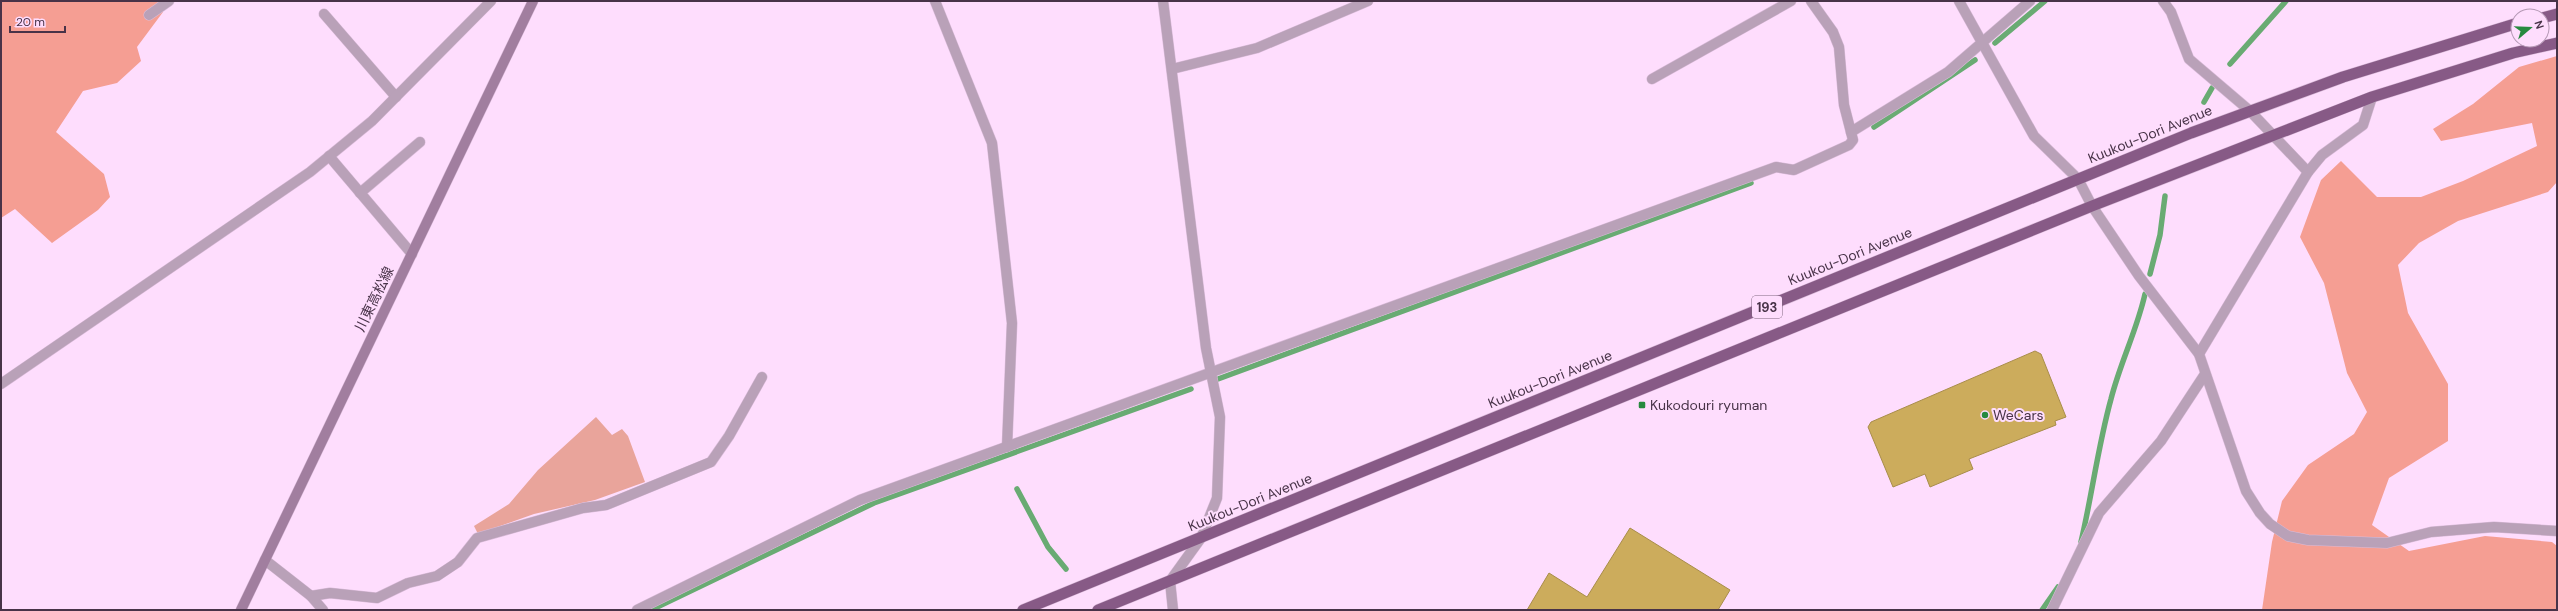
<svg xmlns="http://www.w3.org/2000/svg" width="2558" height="611" font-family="'DM Sans','Noto Sans JP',sans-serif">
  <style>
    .green { fill: #e9a49b }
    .forest { fill: #f59e93 }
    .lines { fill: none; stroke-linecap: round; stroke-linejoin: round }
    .stream { stroke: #69ab73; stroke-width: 5.5 }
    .building { fill: #ccac5c; stroke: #a88d4a }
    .minor-casing { stroke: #dabbd9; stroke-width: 11 }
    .secondary-casing { stroke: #dabbd9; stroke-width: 11 }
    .trunk-casing { stroke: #dabbd9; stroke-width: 12 }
    .minor { stroke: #b9a1b8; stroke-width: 10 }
    .secondary { stroke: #a17e9f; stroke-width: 10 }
    .trunk { stroke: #875a86; stroke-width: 11 }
    .poi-dot { fill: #278a3f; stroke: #feddfd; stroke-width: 1.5 }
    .labels { text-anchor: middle; stroke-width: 4; stroke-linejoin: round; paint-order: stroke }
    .shield { fill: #feddfd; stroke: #7f667e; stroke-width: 1 }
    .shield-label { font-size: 13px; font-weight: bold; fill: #483348 }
    .street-label { font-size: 14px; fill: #483348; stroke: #feddfd }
    .poi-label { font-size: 14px; fill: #483348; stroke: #feddfd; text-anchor: start }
  </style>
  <rect width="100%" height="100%" fill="#feddfd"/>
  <polygon class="green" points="596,417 612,435 622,429 628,436 645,482 595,500 534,514 478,534 474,526 509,504 538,470"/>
  <g class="forest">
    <polygon points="4,1 160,1 163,12 137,47 141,61 117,83 83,91 56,132 104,174 110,197 98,210 52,243 15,209 1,218 1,2"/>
    <polygon points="2557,56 2557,182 2548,192 2458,221 2419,243 2398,265 2408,313 2448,384 2448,441 2389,478 2372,525 2409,551 2485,536 2552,542 2557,546 2557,610 2262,610 2272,542 2282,501 2308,465 2354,434 2367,412 2347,373 2324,283 2300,237 2321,180 2341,161 2377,197 2421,197 2463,181 2537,146 2532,123 2441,141 2433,129 2473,104 2519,67"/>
  </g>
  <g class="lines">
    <g class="stream">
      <polyline points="1995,43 2045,1"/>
      <polyline points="2230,64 2286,1"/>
      <polyline points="2204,102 2212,88"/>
      <polyline points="1874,127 1975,60"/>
      <polyline points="2150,274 2160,235 2165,196"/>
      <polyline points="1218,379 1751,183"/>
      <polyline points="1017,489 1048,547 1066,569"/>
      <path d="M2081,542c11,-47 17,-96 30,-143 9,-36 26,-69 34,-105"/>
      <polyline points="651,610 874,503 1191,389"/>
      <polyline points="2042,610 2058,587"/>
    </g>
  </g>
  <g class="building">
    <polygon points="2035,351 2041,354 2066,417 2055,421 2056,425 1969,459 1973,469 1930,487 1925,474 1893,487 1868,427 1871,422"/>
    <polygon points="1630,528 1730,590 1718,610 1527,610 1549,573 1587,597"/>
  </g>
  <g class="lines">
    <g class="minor-casing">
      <g id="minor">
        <polyline points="935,1 992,143 1012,323 1007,447"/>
        <polyline points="1163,1 1206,348 1220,417 1217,498 1201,538 1170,581 1173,610"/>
        <polyline points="1959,1 2034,136 2078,179 2092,206 2139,276 2199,354 2246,491 2260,513 2270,524 2288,536 2308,540 2387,543 2431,532 2494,527 2557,531"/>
        <polyline points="2163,1 2171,12 2189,59 2250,111 2308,172"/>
        <polyline points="324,14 396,97"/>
        <polyline points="149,15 169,1"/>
        <polyline points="1172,69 1257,48 1368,1"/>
        <polyline points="1652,79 1791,1"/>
        <polyline points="1851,132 1948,72 2030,1"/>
        <polyline points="329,156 412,254"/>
        <polyline points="360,193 420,142"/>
        <polyline points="2199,354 2308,172 2322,155 2363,125 2372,97"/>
        <polyline points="1,384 310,172 372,121 491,1"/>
        <polyline points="265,560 311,596 323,610"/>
        <polyline points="311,596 330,593 377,598 408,583 437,576 458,562 477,538 583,508 606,505 711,462 729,436 762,377"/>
        <polyline points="637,610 860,500 1776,167 1794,170 1849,145 1853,140 1844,105 1839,47 1833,32 1811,1"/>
        <polyline points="2052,610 2099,513 2161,441 2205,374"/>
      </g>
    </g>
    <g class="secondary-casing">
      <polyline id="secondary" points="241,610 533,1"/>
    </g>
    <g class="trunk-casing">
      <g id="trunk">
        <polyline points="2542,18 2557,14"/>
        <polyline points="1023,610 2191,133 2343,77 2518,23"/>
        <polyline points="1098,610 2092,206 2372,97 2513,53 2557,43"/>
      </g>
    </g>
    <use href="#minor" class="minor"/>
    <use href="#secondary" class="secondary"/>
    <use href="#trunk" class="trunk"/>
  </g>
  <g class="poi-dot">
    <rect x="1638" y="401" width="8" height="8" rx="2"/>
    <circle cx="1985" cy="415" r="4"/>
  </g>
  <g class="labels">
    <rect class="shield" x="1752" y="296" width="30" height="22" rx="3"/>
    <g class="shield-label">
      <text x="1767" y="312">193</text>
    </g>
    <g class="street-label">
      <text transform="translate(2150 134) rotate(-22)" y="5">Kuukou-Dori Avenue</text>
      <text transform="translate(1850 256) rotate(-22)" y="5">Kuukou-Dori Avenue</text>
      <text transform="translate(374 299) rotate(-64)" y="5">川東高松線</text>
      <text transform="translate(1550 379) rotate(-22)" y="5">Kuukou-Dori Avenue</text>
      <text transform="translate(1250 502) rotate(-22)" y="5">Kuukou-Dori Avenue</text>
    </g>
    <g class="poi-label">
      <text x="1650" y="410">Kukodouri ryuman</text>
      <text x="1993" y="420">WeCars</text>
    </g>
  </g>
  <rect width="2558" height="611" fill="none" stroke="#483348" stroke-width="4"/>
  <g transform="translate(2530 28) rotate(71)"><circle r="19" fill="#feddfd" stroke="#b599b5"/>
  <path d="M0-3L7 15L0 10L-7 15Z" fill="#278a3f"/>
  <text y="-6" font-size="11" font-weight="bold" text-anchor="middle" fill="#483348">N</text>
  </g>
  <path d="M10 26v6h55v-6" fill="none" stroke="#483348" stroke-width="2"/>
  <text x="16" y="26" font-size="12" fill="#483348" stroke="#feddfd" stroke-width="3" paint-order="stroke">20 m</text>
</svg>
